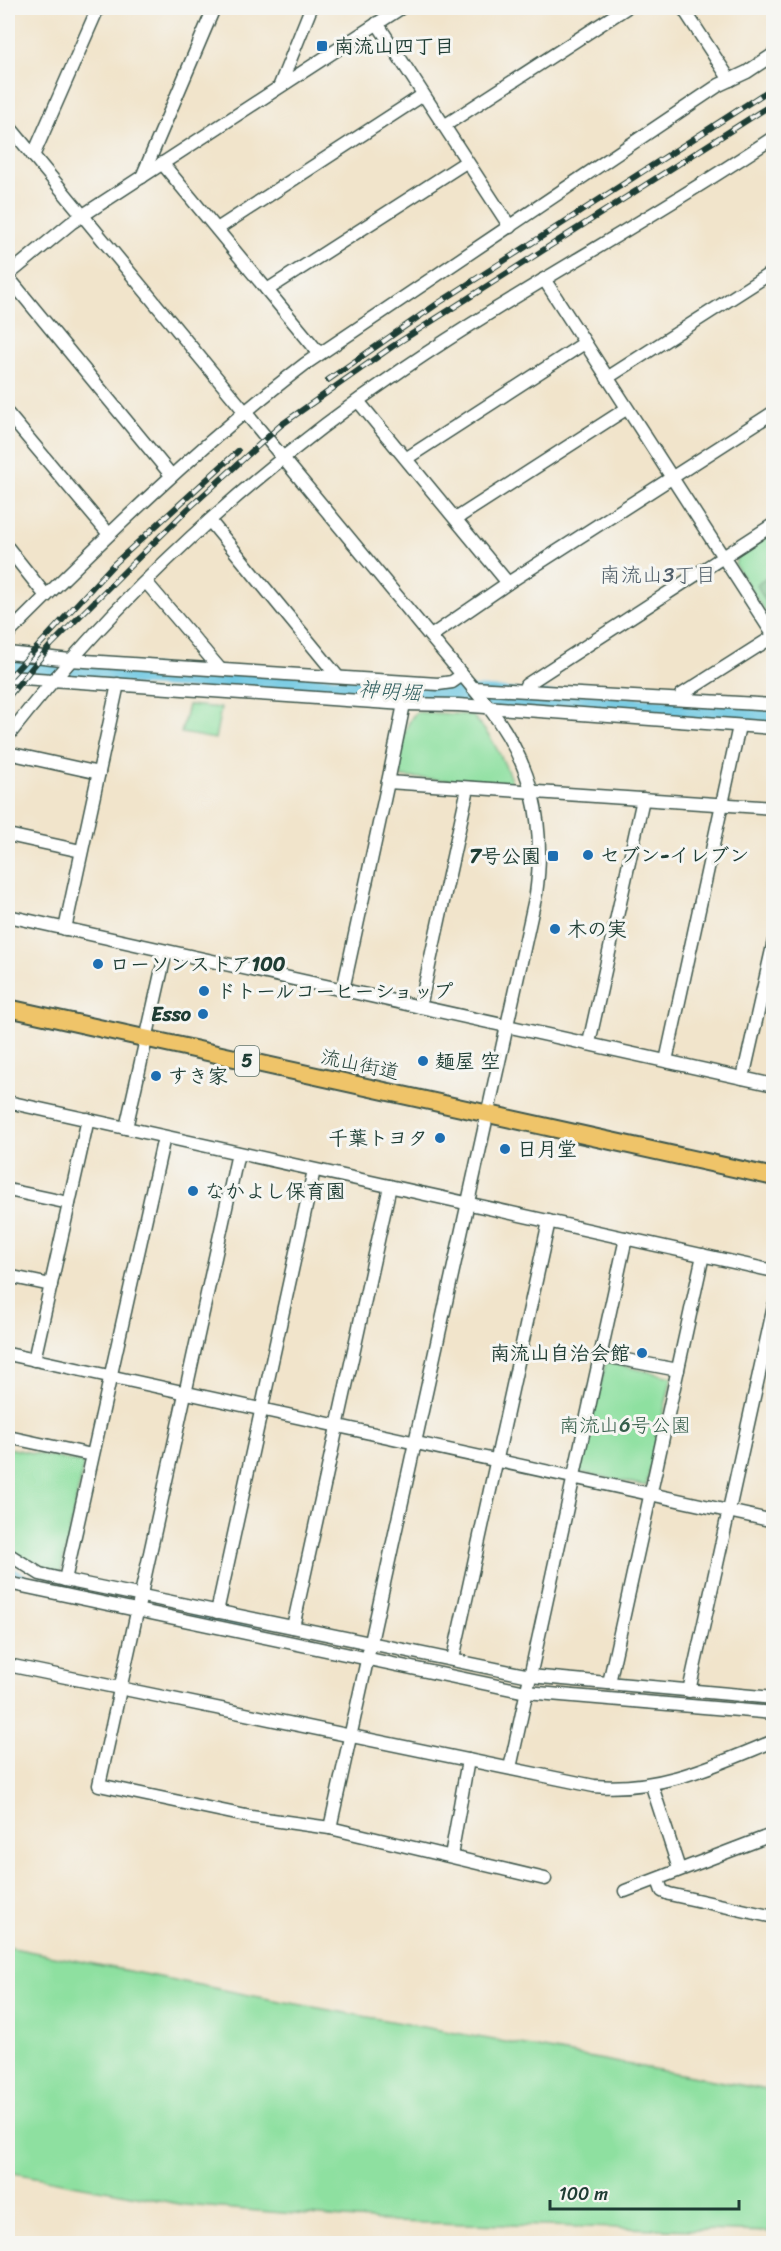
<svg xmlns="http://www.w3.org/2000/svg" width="781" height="2251" font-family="Sriracha,'Klee One',sans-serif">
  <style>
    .green { fill: #8ee0a0; stroke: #568e6a; stroke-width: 1.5 }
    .forest { fill: #72be86; stroke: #487e5d; stroke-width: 1.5 }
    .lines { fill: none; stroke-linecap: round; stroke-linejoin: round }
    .stream { stroke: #63c4e1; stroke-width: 4 }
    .river { stroke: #63c4e1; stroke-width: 22 }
    .minor-casing { stroke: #3e564b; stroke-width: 15 }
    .major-casing { stroke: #3e564b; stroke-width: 20 }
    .minor { stroke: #fff; stroke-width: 12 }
    .major { stroke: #efc469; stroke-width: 16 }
    .rail-casing { stroke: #1f3d34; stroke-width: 6 }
    .rail { stroke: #f6f6f2; stroke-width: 4; stroke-dasharray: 11; stroke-linecap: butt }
    .poi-dot { fill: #1f6fb2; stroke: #f6f6f2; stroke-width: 2 }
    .labels { text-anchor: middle; stroke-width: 6; stroke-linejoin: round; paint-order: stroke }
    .shield { fill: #f6f6f2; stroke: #60746d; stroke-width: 1.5 }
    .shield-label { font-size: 18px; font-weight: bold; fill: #1f3d34 }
    .poi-label { font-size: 20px; font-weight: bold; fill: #1f3d34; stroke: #f6f6f2; text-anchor: start }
    .street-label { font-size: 20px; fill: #1f3d34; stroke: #f6f6f2 }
    .park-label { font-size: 20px; fill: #355e4a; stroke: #f6f6f2 }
    .neighbourhood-label { font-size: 21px; fill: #515f6a; stroke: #f6f6f2 }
    .water-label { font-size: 21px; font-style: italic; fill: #305f5f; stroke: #f6f6f2 }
  </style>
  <rect width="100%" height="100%" fill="#f6f6f2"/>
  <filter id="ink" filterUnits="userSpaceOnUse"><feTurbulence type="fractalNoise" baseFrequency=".0167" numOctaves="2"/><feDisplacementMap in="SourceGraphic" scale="12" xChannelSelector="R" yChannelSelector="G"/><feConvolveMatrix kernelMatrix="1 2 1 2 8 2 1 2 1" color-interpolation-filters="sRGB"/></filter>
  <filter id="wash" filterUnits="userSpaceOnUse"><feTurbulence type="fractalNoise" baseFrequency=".008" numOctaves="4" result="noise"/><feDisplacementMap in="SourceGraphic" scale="24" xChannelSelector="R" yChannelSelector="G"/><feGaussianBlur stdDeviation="1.35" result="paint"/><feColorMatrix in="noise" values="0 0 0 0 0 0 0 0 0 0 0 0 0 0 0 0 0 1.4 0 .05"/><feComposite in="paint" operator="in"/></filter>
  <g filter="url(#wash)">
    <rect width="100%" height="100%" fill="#f1e4cb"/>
    <g class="green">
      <polygon points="773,532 773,624 735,565 737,556"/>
      <polygon points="188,705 221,708 215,739 181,733"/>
      <path d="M416,712l56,3c20,21 31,43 41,70l-111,-8c-7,-18 2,-52 14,-65z"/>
      <polygon points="606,1362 672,1377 646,1486 579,1472"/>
      <polygon points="8,1448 84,1463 61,1572 20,1560 8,1548"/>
      <polygon points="8,1947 269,1999 773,2091 773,2232 394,2222 185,2205 8,2172"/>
    </g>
    <polygon class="forest" points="773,573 773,616 757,585"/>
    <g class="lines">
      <g class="stream">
        <polyline points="8,1567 38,1584"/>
        <polyline points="192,1616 273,1633"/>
      </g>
      <polyline class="river" points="8,666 774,717"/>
    </g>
  </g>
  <g filter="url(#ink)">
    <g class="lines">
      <g class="minor-casing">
        <g id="minor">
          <polyline points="683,8 730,80"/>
          <polyline points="377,23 510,227"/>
          <polyline points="280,85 311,8"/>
          <path d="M8,125l479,580c45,58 59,116 49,189l-206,934"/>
          <polyline points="444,126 626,8"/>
          <polyline points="33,156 98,8"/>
          <polyline points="162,163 319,353"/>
          <polyline points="142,177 214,8"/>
          <polyline points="217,229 423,95"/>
          <polyline points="8,275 71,223 401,8"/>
          <polyline points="8,277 171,475"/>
          <polyline points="544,279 774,636"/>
          <polyline points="267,290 466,162"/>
          <polyline points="607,378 774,271"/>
          <polyline points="358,401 508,583"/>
          <polyline points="8,414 108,533"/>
          <polyline points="407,458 583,344"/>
          <polyline points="457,518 626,409"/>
          <polyline points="210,521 338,677"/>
          <polyline points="8,548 46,596"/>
          <polyline points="146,582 220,669"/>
          <path d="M8,634c95,-95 190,-188 297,-270l414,-279 28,-13 27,-18"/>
          <polyline points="431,636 508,583 774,412"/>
          <polyline points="8,653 70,660 438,684 452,682 462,675"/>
          <polyline points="8,677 404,704 458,705 774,728"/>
          <polyline points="473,688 774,705"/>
          <polyline points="525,689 526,685 774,524"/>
          <polyline points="681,699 681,695 774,636"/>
          <polyline points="404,704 388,782 774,808"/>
          <path d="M8,736c110,-141 246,-266 395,-367 120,-82 250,-150 371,-232"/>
          <polyline points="8,753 99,773"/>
          <polyline points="8,835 81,851"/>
          <polyline points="8,916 774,1085"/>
          <polyline points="65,929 118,684"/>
          <polyline points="343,990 388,782"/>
          <polyline points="420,1007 468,788"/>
          <polyline points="589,1043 643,799"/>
          <polyline points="666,1061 739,726"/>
          <polyline points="743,1078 774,941"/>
          <polyline points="8,1102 774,1271"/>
          <polyline points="126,1128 166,951"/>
          <polyline points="238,1153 99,1785 251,1817 330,1828 545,1879"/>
          <polyline points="8,1190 69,1203"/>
          <polyline points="8,1276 51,1285"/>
          <polyline points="8,1354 774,1521"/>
          <polyline points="600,1355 678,1370"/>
          <polyline points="34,1360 88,1119"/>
          <polyline points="8,1437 92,1455"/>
          <polyline points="8,1554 40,1574 65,1580 530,1676 774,1698"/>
          <polyline points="65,1580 164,1137"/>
          <polyline points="8,1583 526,1692 774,1713"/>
          <polyline points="217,1612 314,1170"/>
          <polyline points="293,1627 390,1186"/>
          <polyline points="453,1659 549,1221"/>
          <path d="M8,1665l586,121c66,6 121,-21 180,-45"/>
          <polyline points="609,1683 703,1255"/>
          <polyline points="689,1691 774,1306"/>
          <polyline points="510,1768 626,1238"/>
          <polyline points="652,1786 679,1869"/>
          <polyline points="451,1856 468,1760"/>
          <polyline points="658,1880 662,1891 669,1894 774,1917"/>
          <polyline points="625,1891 774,1834"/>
        </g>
      </g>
      <g class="major-casing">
        <polyline id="major" points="8,1008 774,1177"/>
      </g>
      <use href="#minor" class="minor"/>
      <use href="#major" class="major"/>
      <g class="rail-casing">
        <g id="rail">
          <polyline points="328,380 437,304 774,87"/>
          <polyline points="8,679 113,565 238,451"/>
          <polyline points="8,697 51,645 125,571 188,509 281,425 393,346 774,103"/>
        </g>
      </g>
      <use href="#rail" class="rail"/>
    </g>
  </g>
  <g class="poi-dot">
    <rect x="316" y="40" width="12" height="12" rx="3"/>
    <circle cx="588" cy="855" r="6"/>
    <rect x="547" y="850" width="12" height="12" rx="3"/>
    <circle cx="555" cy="929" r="6"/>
    <circle cx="98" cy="964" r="6"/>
    <circle cx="204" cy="991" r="6"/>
    <circle cx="203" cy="1014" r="6"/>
    <circle cx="423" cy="1061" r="6"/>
    <circle cx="156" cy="1076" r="6"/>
    <circle cx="440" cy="1138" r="6"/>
    <circle cx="505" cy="1149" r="6"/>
    <circle cx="193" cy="1191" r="6"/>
    <circle cx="642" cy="1353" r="6"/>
  </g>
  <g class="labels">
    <rect class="shield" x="235" y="1046" width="24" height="30" rx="4.5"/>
    <g class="shield-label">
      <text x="247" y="1067">5</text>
    </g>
    <g class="poi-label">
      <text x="334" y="53">南流山四丁目</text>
      <text x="600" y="862">セブン-イレブン</text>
      <text x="541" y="863" text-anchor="end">7号公園</text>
      <text x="567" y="936">木の実</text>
      <text x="110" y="971">ローソンストア100</text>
      <text x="216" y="998">ドトールコーヒーショップ</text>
      <text x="191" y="1021" text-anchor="end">Esso</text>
      <text x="435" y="1068">麺屋 空</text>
      <text x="168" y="1083">すき家</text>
      <text x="428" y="1145" text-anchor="end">千葉トヨタ</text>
      <text x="517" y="1156">日月堂</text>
      <text x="205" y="1198">なかよし保育園</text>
      <text x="630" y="1360" text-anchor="end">南流山自治会館</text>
    </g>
    <g class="street-label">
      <text transform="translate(360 1064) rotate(12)" y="7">流山街道</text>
    </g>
    <g class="park-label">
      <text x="625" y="1432">南流山6号公園</text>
    </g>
    <g class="neighbourhood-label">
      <text x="658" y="582">南流山3丁目</text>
    </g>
    <g class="water-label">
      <text transform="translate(390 691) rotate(4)" y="7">神明堀</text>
    </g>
  </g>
  <rect width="781" height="2251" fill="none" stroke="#f6f6f2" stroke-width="30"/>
  <path d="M550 2200v9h189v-9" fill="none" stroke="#1f3d34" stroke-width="3"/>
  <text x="559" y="2200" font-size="18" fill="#1f3d34" stroke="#f6f6f2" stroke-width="4.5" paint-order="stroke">100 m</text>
</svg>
